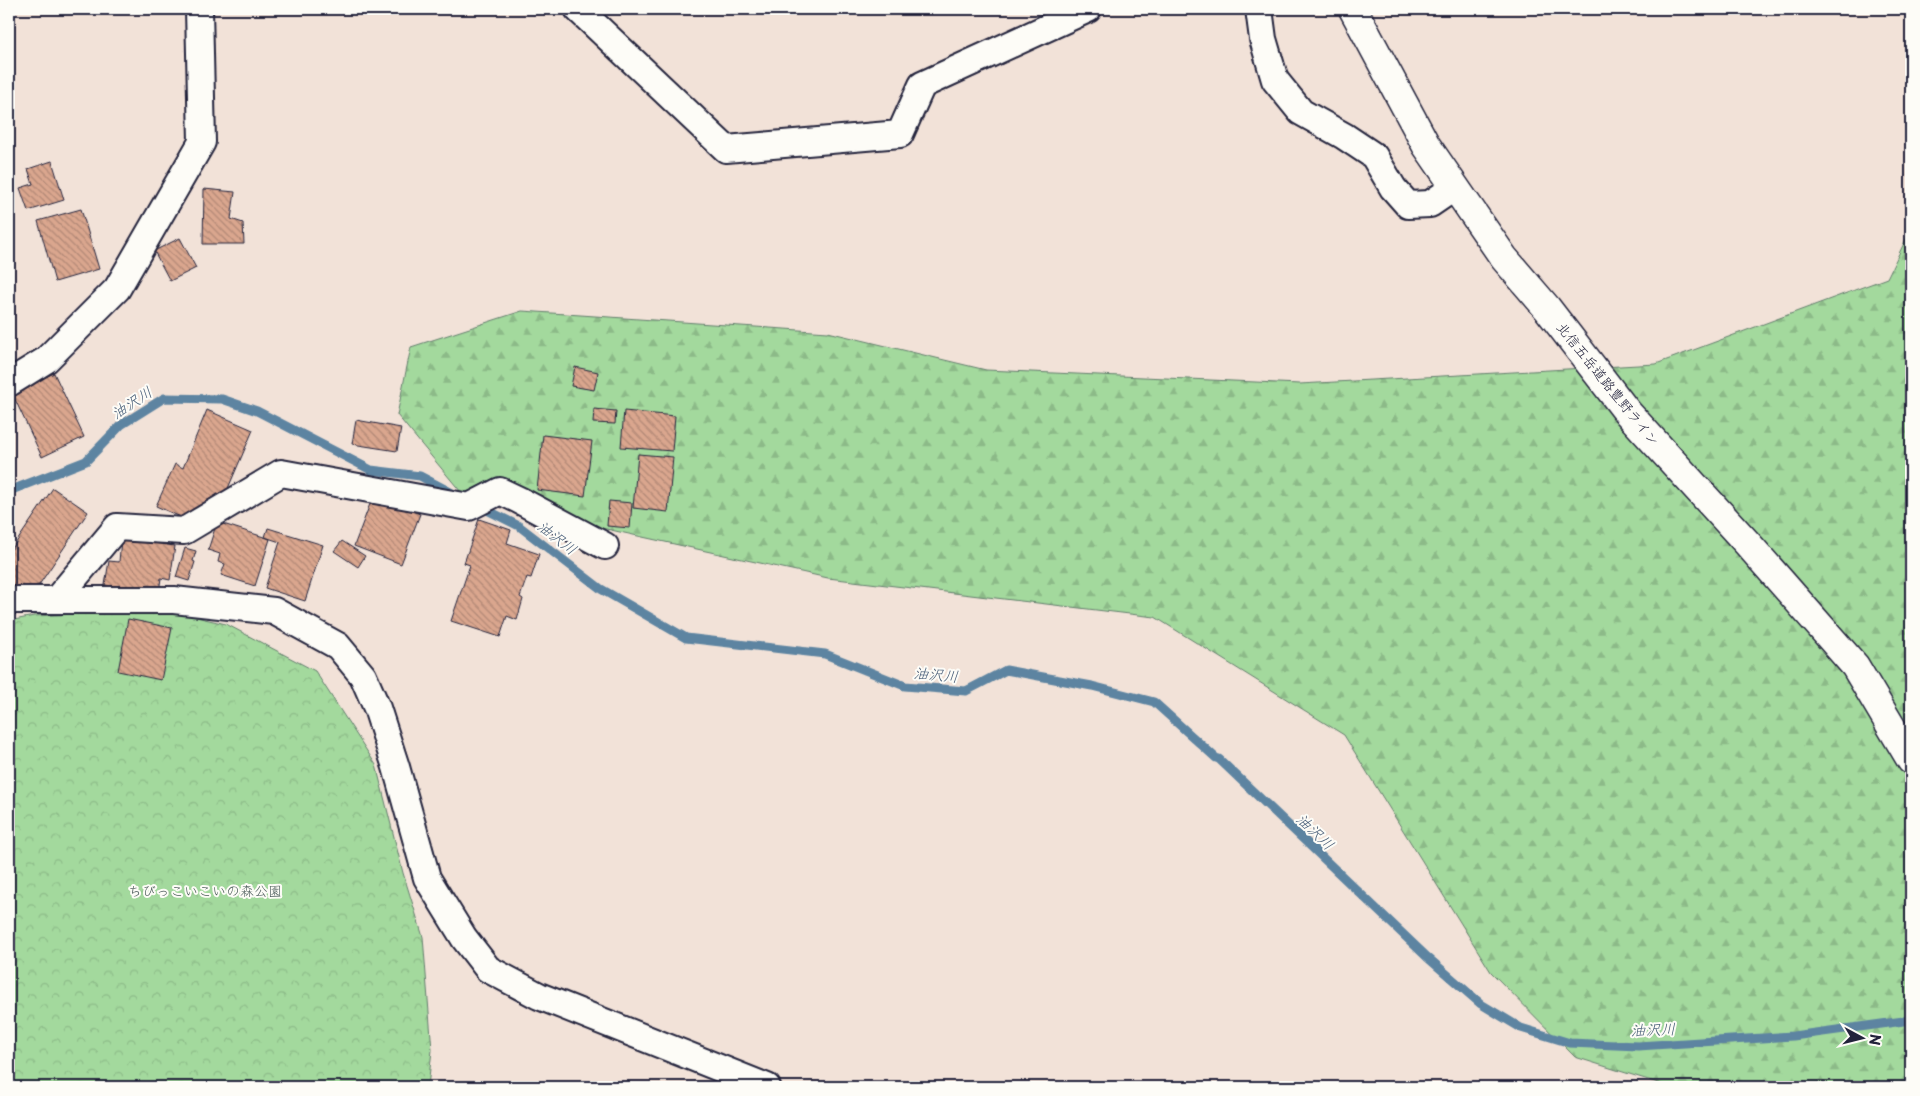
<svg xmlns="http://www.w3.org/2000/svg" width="1920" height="1096" font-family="'Playpen Sans','Klee One',sans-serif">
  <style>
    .forest { fill: url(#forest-firs); stroke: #627e6c }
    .park { fill: url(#park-crowns); stroke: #627e6c }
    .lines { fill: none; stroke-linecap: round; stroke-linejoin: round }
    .stream { stroke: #5d84a1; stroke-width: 9 }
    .building { fill: url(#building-back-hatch); stroke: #22223b }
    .minor-casing { stroke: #22223b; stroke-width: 30 }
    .tertiary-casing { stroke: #22223b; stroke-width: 31 }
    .minor { stroke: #fdfcf7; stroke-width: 26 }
    .tertiary { stroke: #fdfcf7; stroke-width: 28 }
    .labels { text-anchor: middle; stroke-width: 4; stroke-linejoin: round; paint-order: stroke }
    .street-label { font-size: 14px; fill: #22223b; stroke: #fdfcf7 }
    .park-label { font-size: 14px; fill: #495958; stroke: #fdfcf7 }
    .water-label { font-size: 15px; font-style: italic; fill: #455b76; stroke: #fdfcf7 }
  </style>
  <defs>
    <pattern id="forest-firs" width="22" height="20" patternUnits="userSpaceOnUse" patternTransform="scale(1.25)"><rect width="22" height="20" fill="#a3d99d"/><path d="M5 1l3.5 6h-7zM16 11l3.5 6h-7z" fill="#8cba88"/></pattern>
    <pattern id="park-crowns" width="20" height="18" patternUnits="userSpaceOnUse" patternTransform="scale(1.25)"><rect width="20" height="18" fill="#a3d99d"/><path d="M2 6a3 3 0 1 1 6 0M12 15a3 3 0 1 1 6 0" fill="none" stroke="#8cba88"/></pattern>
    <pattern id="building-back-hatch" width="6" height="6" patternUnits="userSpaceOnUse" patternTransform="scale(1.25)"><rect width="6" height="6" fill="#daa68e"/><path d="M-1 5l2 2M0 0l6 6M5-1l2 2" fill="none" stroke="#b08775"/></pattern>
  </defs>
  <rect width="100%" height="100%" fill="#f2e2d8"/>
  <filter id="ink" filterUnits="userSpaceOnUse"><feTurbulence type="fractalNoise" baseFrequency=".02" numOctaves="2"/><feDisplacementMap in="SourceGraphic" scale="10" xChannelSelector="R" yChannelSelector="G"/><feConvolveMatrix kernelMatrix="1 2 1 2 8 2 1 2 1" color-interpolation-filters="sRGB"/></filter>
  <g filter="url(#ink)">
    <polygon class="forest" points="1911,229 1911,1087 1671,1087 1575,1057 1491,972 1344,735 1155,617 828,578 466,498 397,415 411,347 522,311 828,332 986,370 1300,384 1656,364 1887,278"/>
    <polygon class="park" points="166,610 226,624 315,671 376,765 403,873 423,937 432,1050 428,1087 9,1087 9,621 34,616"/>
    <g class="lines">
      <g class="stream">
        <polyline points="9,491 86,461 121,425 164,398 222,399 257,411 371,470 420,476 456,495"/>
        <polyline points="479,506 519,526 601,589 686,638 825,654 905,686 966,691 1006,670 1092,686 1154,702 1216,758 1219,759 1427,957 1481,1004 1521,1028 1570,1043 1638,1046 1793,1036 1911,1020"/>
      </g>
    </g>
    <g class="building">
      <polygon points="52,161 64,200 28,211 20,188 33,184 28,169"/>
      <polygon points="204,189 235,192 231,219 243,223 244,244 203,244"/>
      <polygon points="81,209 99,269 55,282 38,221"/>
      <polygon points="180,238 196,268 170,281 154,251"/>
      <polygon points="575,367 598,372 594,390 571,386"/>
      <polygon points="54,373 84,437 42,457 12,393"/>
      <polygon points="594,409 616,411 615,424 593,423"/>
      <polygon points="207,410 253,430 226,493 183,518 156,506 175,464 183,468"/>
      <polygon points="624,411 675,416 672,451 621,447"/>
      <polygon points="356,420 401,428 397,451 352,444"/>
      <polygon points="543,435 592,441 585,496 537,490"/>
      <polygon points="638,454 673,457 668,512 633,508"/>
      <polygon points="53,488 88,512 39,585 13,589 9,586 9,553"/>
      <polygon points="373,496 420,514 401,564 354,546"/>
      <polygon points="609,501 632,503 630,528 607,526"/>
      <polygon points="479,519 511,530 507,543 539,554 531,578 527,577 520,597 523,599 517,620 507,616 500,637 451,621 470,565 464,563"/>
      <polygon points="217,522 270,539 255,586 221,575 225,564 218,562 220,554 208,550"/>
      <polygon points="268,528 323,545 305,601 265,588 280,542 265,537"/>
      <polygon points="121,539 175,546 170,580 161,578 159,592 105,585 109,561 119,562"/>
      <polygon points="342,541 365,556 358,567 334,551"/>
      <polygon points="185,548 196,551 193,561 195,562 189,581 176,577"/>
      <polygon points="128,619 172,628 161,680 118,671"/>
    </g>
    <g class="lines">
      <g class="minor-casing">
        <g id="minor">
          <polyline points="578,9 726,149 900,134 922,85 1088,9"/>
          <polyline points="1259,9 1263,39 1275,80 1301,112 1344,136 1374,156 1393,188 1408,205 1430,204 1455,187"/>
          <polyline points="9,383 46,360 117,289 202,142 199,9"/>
          <polyline points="9,600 174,600 274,611 338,646 363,676 377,708 396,767 427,878 464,938 488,969 539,996 767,1087"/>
          <polyline points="56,600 117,527 184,531 281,473 469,507 500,491 519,500 605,546"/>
        </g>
      </g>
      <g class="tertiary-casing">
        <polyline id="tertiary" points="1353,9 1426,145 1504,258 1547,308 1628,413 1748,544 1855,666 1911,760"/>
      </g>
      <use href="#minor" class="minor"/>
      <use href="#tertiary" class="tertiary"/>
    </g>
  </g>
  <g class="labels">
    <g class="street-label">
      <text transform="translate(1608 384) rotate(51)" y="5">北信五岳道路豊野ライン</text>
    </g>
    <g class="park-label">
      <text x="205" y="896">ちびっこいこいの森公園</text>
    </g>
    <g class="water-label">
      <text transform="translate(132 403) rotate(-33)" y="5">油沢川</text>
      <text transform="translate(557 538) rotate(38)" y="5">油沢川</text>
      <text transform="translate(936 675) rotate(5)" y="5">油沢川</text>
      <text transform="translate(1315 832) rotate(44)" y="5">油沢川</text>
      <text transform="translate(1653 1030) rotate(-2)" y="5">油沢川</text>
    </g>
  </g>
  <rect width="1920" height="1096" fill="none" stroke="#fdfcf7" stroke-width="30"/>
  <rect x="15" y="15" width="1890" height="1066" fill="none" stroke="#22223b" stroke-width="2" filter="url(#ink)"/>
  <g transform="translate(1862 1038) rotate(97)" stroke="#fdfcf7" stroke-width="4" paint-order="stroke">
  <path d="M0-4L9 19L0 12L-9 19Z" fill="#22223b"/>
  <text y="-8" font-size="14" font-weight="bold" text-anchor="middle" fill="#22223b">N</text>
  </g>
</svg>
